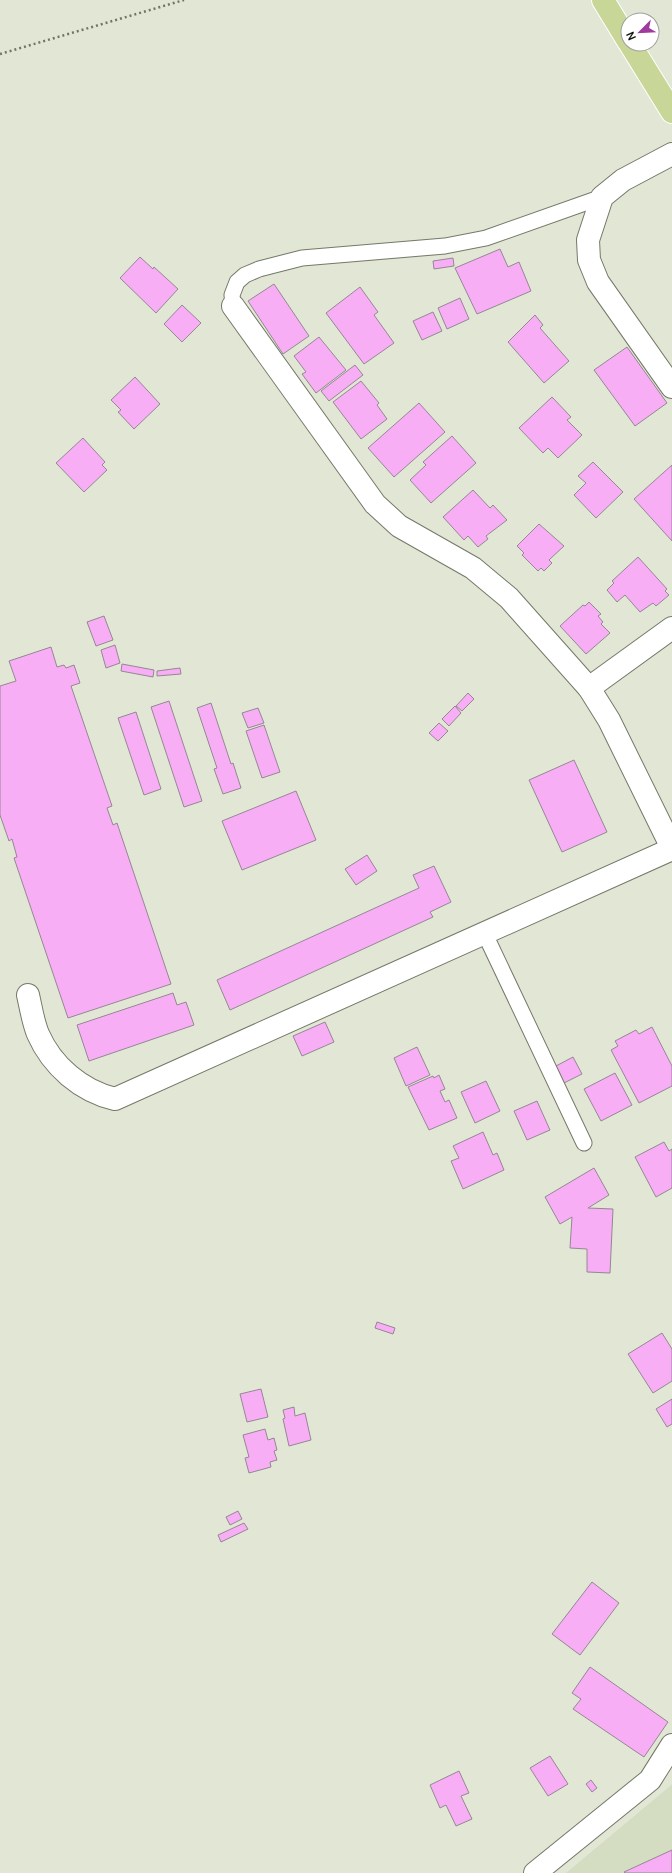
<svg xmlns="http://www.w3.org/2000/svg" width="672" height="1873" font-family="Manrope,sans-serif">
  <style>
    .built { fill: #d4dcc2 }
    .building { fill: #f7aef5; stroke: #958794 }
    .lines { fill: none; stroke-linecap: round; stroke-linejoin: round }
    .service-casing { stroke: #747968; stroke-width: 17 }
    .minor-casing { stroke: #747968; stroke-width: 24 }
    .tertiary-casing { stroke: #747968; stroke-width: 24 }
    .primary-casing { stroke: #fff; stroke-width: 24 }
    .path { stroke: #717568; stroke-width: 2.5; stroke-dasharray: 2 3; stroke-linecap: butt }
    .service { stroke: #fff; stroke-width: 15 }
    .minor { stroke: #fff; stroke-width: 22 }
    .tertiary { stroke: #fff; stroke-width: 22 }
    .primary { stroke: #c8d698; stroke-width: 22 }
  </style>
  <rect width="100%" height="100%" fill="#e1e7d4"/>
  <polygon class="built" points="672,1784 672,1873 566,1873 669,1787"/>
  <g class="building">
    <polygon points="500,249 508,267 519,262 531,291 477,314 455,268"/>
    <polygon points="140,257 153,269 154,267 178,289 156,313 120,278"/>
    <polygon points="453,258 454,266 434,269 433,261"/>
    <polygon points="274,284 309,336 283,354 248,301"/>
    <polygon points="360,287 378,312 374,315 394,343 364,364 326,313"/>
    <polygon points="460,298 469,319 447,329 438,308"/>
    <polygon points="182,305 201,323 182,342 164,324"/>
    <polygon points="433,312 442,331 422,340 413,321"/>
    <polygon points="535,315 543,325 540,328 569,361 544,383 508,342"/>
    <polygon points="319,337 346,370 316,393 302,374 306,372 294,356"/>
    <polygon points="627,347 667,403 635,426 594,370"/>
    <polygon points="355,365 363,375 329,401 321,391"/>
    <polygon points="135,377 160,404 134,429 118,412 121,410 111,400"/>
    <polygon points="361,381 379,403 377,405 387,419 361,439 333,402"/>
    <polygon points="552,397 571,417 567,420 582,435 558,458 548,448 543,453 519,428"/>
    <polygon points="419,403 445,432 394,477 368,448"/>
    <polygon points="452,436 476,463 431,503 410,480 426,465 423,462"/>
    <polygon points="83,438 105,462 102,465 107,470 84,492 56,463"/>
    <polygon points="593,462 623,492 596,518 574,495 586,483 578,476"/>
    <polygon points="672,465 672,541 634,499"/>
    <polygon points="473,490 490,508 493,505 507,520 486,536 488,539 478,547 468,536 464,540 443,517"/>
    <polygon points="539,524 564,546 549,560 552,563 544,571 541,568 538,571 522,555 524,553 517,546"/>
    <polygon points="638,557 667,589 665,591 669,595 656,606 653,603 640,612 625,595 617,602 607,590 614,583 612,581"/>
    <polygon points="589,602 601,614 598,616 603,622 601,624 610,633 586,654 560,626 583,605 585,606"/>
    <polygon points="104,616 113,640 96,646 87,622"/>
    <polygon points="115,645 120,663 106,668 101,650"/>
    <polygon points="51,647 57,667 64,665 66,668 74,665 80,683 71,686 112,806 107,808 113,825 117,823 171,984 68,1018 14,858 17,857 12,839 9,841 0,815 0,686 16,681 9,661"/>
    <polygon points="122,664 154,670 153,677 121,671"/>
    <polygon points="180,668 181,674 157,676 157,671"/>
    <polygon points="468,693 474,699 462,711 456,706"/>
    <polygon points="169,701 202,801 184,807 151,707"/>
    <polygon points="211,703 231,764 233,763 241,788 223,794 214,769 217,768 197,708"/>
    <polygon points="455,706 461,713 449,726 442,719"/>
    <polygon points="258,708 264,723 248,728 242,713"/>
    <polygon points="136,712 161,789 144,795 118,718"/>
    <polygon points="439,723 448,731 438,741 429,733"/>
    <polygon points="264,725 280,772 262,778 246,731"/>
    <polygon points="574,760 607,832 562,852 529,780"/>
    <polygon points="296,791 316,840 242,870 222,821"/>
    <polygon points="367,855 377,871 356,885 345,869"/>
    <polygon points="434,866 451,902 430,912 433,917 230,1010 217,980 419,888 413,875"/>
    <polygon points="173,993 177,1005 186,1002 194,1025 89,1061 77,1025"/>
    <polygon points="325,1022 334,1042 302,1056 293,1036"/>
    <polygon points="652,1027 672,1066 672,1086 639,1103 611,1050 618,1046 615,1041 636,1030 639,1034"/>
    <polygon points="417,1047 430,1075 406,1086 394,1058"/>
    <polygon points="573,1057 582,1074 564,1083 556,1066"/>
    <polygon points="615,1073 632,1105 601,1121 584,1089"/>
    <polygon points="439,1075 445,1089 440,1091 445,1102 449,1100 457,1118 429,1130 408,1087 433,1076 434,1078"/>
    <polygon points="486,1081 500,1111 475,1123 461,1092"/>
    <polygon points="537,1101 550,1130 527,1140 514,1111"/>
    <polygon points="483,1132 493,1155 497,1153 504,1170 463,1189 451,1161 459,1158 453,1146"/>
    <polygon points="664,1142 669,1151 672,1149 672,1188 656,1197 635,1157"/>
    <polygon points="594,1168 609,1195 588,1208 613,1209 610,1273 587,1272 587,1249 570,1248 572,1217 560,1224 545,1197"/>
    <polygon points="377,1322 395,1328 393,1334 375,1328"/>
    <polygon points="662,1333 672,1349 672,1381 653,1393 628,1354"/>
    <polygon points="261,1389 268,1417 247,1422 240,1394"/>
    <polygon points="672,1399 672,1424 667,1427 656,1409"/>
    <polygon points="294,1407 295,1416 305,1413 311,1440 289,1446 283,1419 285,1418 283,1410"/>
    <polygon points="265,1429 268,1440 274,1438 277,1450 274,1451 277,1460 270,1462 271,1467 249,1473 245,1458 249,1457 243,1435"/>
    <polygon points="238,1511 242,1519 230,1525 226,1517"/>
    <polygon points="244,1523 248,1529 221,1542 218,1535"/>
    <polygon points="592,1582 619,1603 580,1655 552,1634"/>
    <polygon points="590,1667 668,1722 644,1757 573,1709 581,1699 572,1693"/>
    <polygon points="550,1756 568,1784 548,1796 530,1768"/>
    <polygon points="459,1771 469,1793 461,1796 472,1819 456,1826 446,1805 440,1808 430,1785"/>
    <polygon points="591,1780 597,1788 592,1792 586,1784"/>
    <polygon points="672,1850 672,1873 625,1873 624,1872"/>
  </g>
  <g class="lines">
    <g class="service-casing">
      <g id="service">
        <polyline points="233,306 232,295 237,282 245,275 259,269 302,258 445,246 486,238 602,197"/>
        <polyline points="484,932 584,1143"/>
      </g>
    </g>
    <g class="minor-casing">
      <g id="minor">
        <polyline points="672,154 623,180 602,197 588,240 589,260 598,282 672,387"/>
        <polyline points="233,306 375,504 399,526 473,568 509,598 589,688 609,720 672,848"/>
        <path d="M28,995c3,13 5,27 10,39 14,32 43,57 77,65l557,-250"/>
        <polyline points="535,1873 650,1780 672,1745"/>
      </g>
    </g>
    <g class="tertiary-casing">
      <polyline id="tertiary" points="589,688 672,628"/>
    </g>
    <g class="primary-casing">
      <g id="primary">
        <polyline points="603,0 628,41"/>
        <polyline points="630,44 672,112"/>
      </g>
    </g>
    <polyline class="path" points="0,54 184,0"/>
    <use href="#service" class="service"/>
    <use href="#minor" class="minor"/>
    <use href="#tertiary" class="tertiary"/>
    <use href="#primary" class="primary"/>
  </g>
  <g transform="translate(640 32) rotate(246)"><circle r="19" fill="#ffffff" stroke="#9f9f9d"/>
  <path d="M0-3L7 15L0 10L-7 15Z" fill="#9f3a9f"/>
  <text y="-6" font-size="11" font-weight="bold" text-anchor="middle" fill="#0e100a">N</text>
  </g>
</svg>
